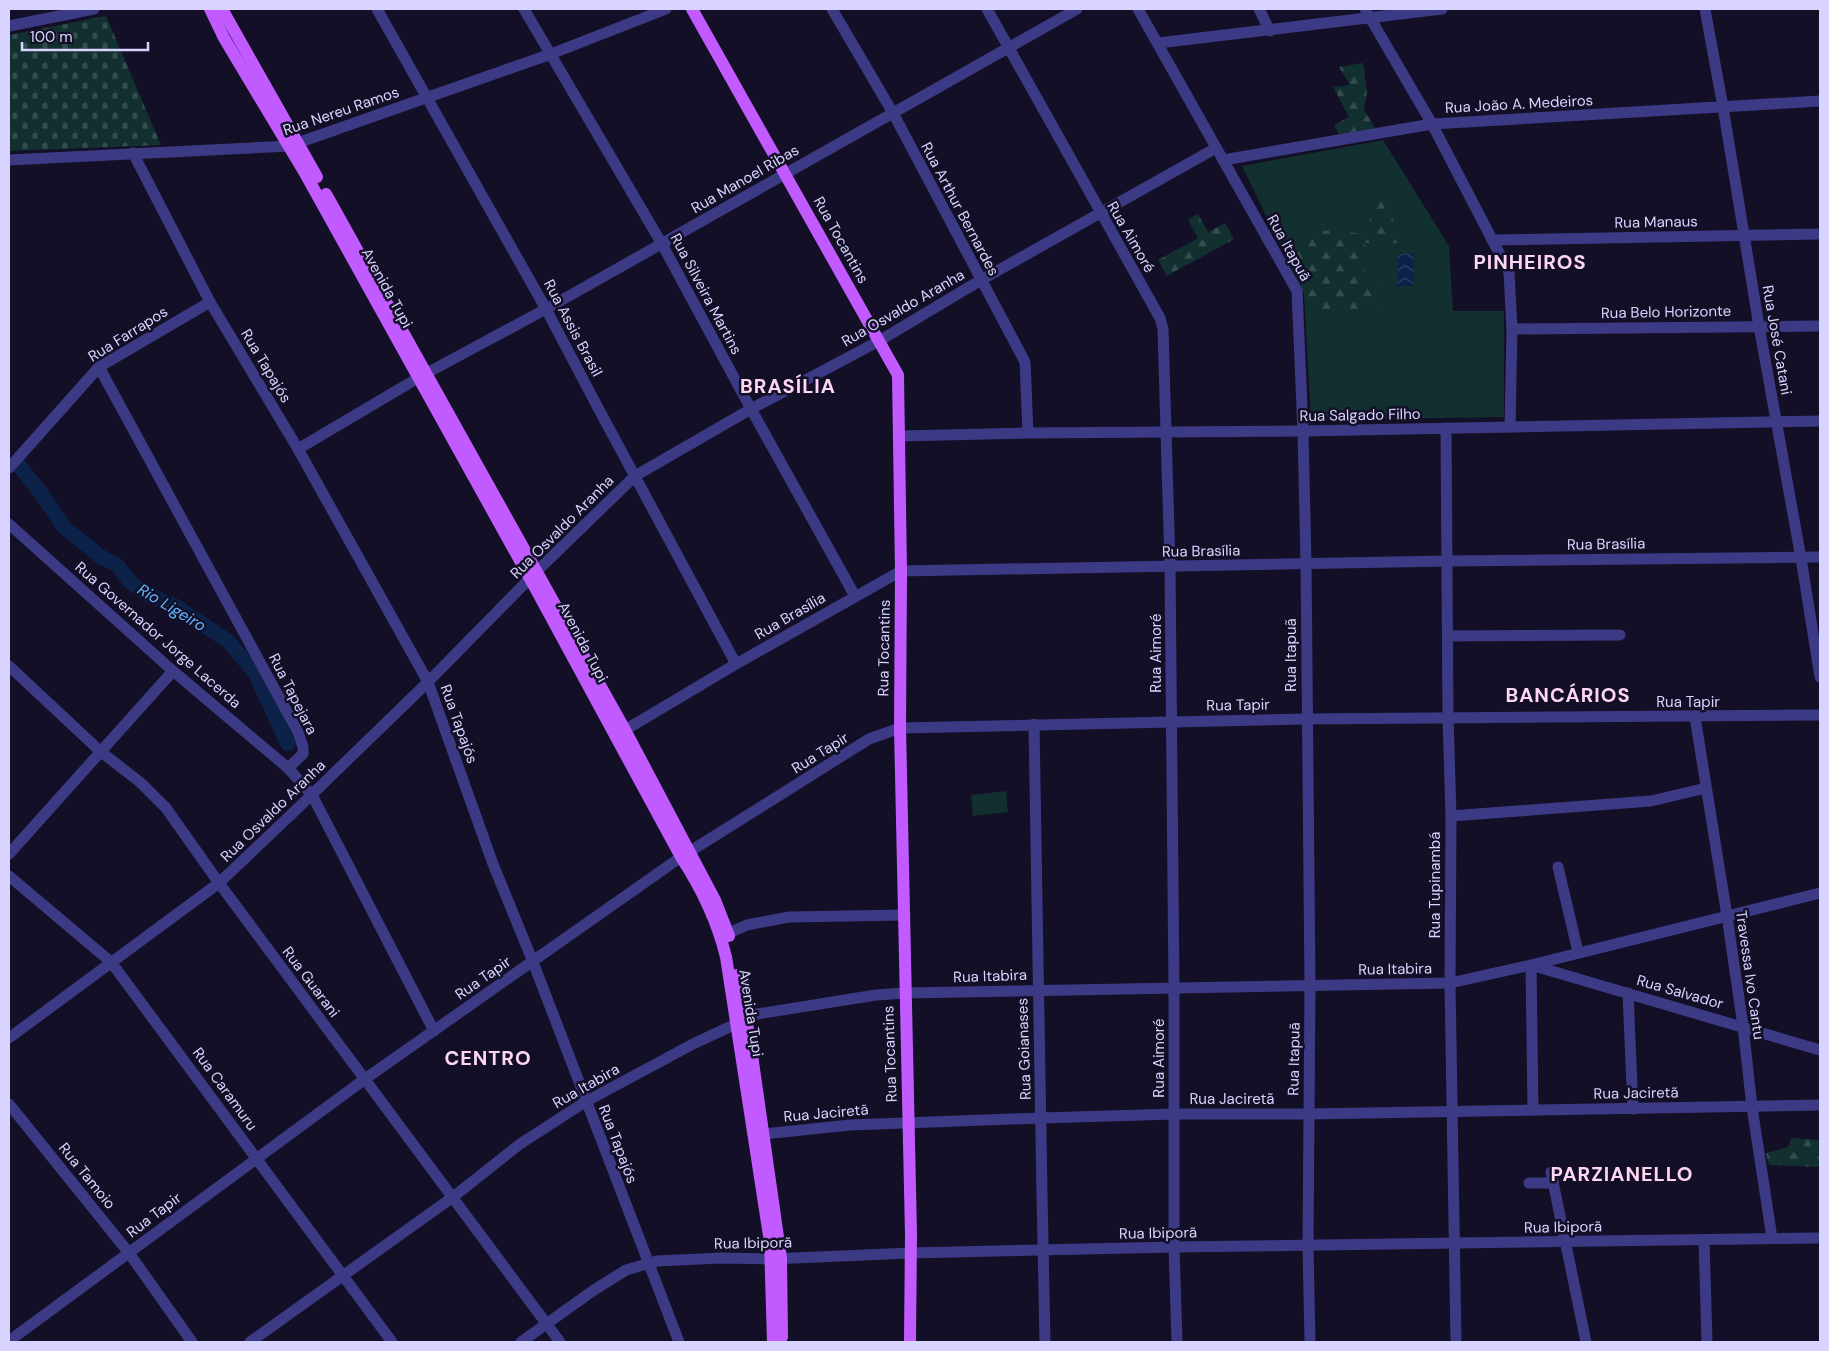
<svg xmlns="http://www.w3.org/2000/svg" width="1829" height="1351" font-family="'DM Sans',sans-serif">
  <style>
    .grass { fill: #12302f }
    .forest { fill: url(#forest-firs) }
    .cemetery { fill: url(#cemetery-stones) }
    .water { fill: url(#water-waves) }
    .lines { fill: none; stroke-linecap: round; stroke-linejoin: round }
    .river { stroke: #0c2248; stroke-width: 15 }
    .minor { stroke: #3d3a85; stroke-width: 11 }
    .major { stroke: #c25bff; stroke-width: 12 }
    .labels { text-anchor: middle; stroke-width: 5; stroke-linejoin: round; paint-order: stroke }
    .street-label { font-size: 15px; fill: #d9d4ff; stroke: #130f26 }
    .water-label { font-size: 16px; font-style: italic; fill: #62b6ff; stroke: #130f26 }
    .district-label { font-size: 20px; font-weight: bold; letter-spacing: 1px; fill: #ffd6f0; stroke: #130f26 }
  </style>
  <defs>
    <pattern id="forest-firs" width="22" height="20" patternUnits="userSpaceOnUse" patternTransform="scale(1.25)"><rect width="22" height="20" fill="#12302f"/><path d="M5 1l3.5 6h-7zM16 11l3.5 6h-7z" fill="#344d4e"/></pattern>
    <pattern id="cemetery-stones" width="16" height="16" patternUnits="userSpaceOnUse" patternTransform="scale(1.25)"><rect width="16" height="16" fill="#12302f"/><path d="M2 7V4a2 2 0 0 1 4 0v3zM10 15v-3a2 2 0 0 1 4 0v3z" fill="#344d4e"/></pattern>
    <pattern id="water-waves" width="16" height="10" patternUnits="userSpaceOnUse" patternTransform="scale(1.25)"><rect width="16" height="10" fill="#0c2248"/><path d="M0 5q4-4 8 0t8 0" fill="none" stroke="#2f4163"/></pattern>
  </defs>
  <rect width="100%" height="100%" fill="#130f26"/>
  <g class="grass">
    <polygon points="1383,140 1449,246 1453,311 1504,311 1504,417 1311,420 1304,294 1242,166"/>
    <polygon points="1006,791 1008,812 973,816 971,795"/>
  </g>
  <g class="forest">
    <polygon points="1363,63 1367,92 1364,110 1375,128 1339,135 1334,125 1349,117 1333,87 1350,85 1339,67"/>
    <polygon points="1372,188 1409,243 1365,243 1365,279 1378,280 1378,314 1316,314 1287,253 1311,242 1305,229 1318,223 1318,230 1369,234"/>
    <polygon points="1198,214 1208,232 1225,223 1234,239 1167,276 1158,260 1198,238 1188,220"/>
    <polygon points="1791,1138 1820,1140 1820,1167 1769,1165 1766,1153 1788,1147"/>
  </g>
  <polygon class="cemetery" points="106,16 161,145 9,151 9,35"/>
  <polygon class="water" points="1414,253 1414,286 1398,286 1398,254"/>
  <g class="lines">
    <polyline class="river" points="17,463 38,489 64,527 101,557 117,565 130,582 146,594 177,607 228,641 255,673 288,744"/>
    <g class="minor">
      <polyline points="377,9 546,309 596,404 736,664"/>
      <polyline points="524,9 662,244 751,409 855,596"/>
      <polyline points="832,9 893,113 1025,362 1028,433"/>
      <polyline points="987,9 1160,318 1163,329 1170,566 1174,988 1174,1247 1177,1342"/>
      <polyline points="1138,9 1297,291 1303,431 1306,563 1310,985 1308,1246 1310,1342"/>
      <polyline points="1259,9 1270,31"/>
      <polyline points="1365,9 1432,124 1509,272 1512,329 1510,427"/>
      <polyline points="1705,9 1723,107 1759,326 1801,558 1820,677"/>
      <polyline points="9,26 94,9"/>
      <polyline points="1158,43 1442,9"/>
      <polyline points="133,153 210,302 298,449 428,682 493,864 533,962 679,1342"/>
      <polyline points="9,160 289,146 551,54 666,9"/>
      <polyline points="1223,160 1432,124 1820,101"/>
      <polyline points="1492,240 1820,234"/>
      <polyline points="1512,329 1820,326"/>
      <polyline points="99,367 298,732 303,747 303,754 288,768"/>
      <polyline points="427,373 546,309 1077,9"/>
      <polyline points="1446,428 1448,717 1451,816 1450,983 1456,1342"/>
      <polyline points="900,436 1028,433 1303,431 1820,421"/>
      <polyline points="298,449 418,378"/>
      <polyline points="9,468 99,367 210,302"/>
      <polyline points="9,524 173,671 288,768 312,795 434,1031"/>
      <polyline points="1448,636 1620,635"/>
      <polyline points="9,666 100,751 141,783 166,808 219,883 560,1342"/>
      <polyline points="1695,717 1727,916 1743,1026 1752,1107 1772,1238"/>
      <path d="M1034,724c2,206 7,412 11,618"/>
      <polyline points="625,730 736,664 901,571 1447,561 1820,557"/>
      <polyline points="1451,816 1651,801 1706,788"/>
      <polyline points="9,854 173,671"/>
      <polyline points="1558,867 1578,952"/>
      <polyline points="9,876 111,962 392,1342"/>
      <polyline points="729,933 747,925 789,917 905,915"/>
      <polyline points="1628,993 1633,1109"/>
      <polyline points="9,1038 219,883 299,807 428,682 537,571 635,476 751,409 879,341 981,280 1216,148"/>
      <polyline points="9,1104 129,1253 192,1342"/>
      <polyline points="1533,1110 1531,965 1820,1050"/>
      <polyline points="764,1134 850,1125 1041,1118 1175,1114 1308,1114 1820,1105"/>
      <polyline points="1551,1172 1586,1342"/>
      <polyline points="1529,1183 1553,1183"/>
      <polyline points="1704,1240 1707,1342"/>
      <polyline points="9,1341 365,1079 681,857 869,739 900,728 1307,719 1820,715"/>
      <polyline points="250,1342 453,1197 520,1144 585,1102 693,1044 757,1014 876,995 905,993 1450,983 1531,965 1820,893"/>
      <polyline points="521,1342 594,1290 626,1270 657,1261 721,1258 771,1259 911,1253 1174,1247 1820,1238"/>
    </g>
    <g class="major">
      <path d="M210,9l14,29 82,137 232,418 143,264c21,32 36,63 45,100l44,285 3,100"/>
      <polyline points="222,9 317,177"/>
      <polyline points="692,9 898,375 901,571 900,728 911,1234 910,1342"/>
      <polyline points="326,194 625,730 715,900 729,936"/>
      <polyline points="737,975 749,1034 781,1258 782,1337"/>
    </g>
  </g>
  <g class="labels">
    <g class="street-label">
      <text transform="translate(1519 104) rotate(-3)" y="5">Rua João A. Medeiros</text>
      <text transform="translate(341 111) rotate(-19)" y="5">Rua Nereu Ramos</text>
      <text transform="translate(745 179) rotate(-30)" y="5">Rua Manoel Ribas</text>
      <text transform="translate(960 209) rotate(62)" y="5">Rua Arthur Bernardes</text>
      <text transform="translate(1656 222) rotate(-1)" y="5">Rua Manaus</text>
      <text transform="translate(1131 237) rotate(60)" y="5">Rua Aimoré</text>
      <text transform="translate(841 240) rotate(61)" y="5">Rua Tocantins</text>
      <text transform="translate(1289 248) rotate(61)" y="5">Rua Itapuã</text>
      <text transform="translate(387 288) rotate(61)" y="5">Avenida Tupi</text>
      <text transform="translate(706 294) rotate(62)" y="5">Rua Silveira Martins</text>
      <text transform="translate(903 308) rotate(-30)" y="5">Rua Osvaldo Aranha</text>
      <text transform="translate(1666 312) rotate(-1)" y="5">Rua Belo Horizonte</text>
      <text transform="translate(573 328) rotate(62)" y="5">Rua Assis Brasil</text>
      <text transform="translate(128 334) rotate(-32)" y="5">Rua Farrapos</text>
      <text transform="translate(1777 340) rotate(80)" y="5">Rua José Catani</text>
      <text transform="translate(266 366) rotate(59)" y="5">Rua Tapajós</text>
      <text transform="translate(1360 415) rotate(-1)" y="5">Rua Salgado Filho</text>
      <text transform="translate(562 527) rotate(-45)" y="5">Rua Osvaldo Aranha</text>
      <text transform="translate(1606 544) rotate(-1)" y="5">Rua Brasília</text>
      <text transform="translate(1201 551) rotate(-1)" y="5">Rua Brasília</text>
      <text transform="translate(790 616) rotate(-30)" y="5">Rua Brasília</text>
      <text transform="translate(158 635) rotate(41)" y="5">Rua Governador Jorge Lacerda</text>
      <text transform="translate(583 642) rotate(62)" y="5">Avenida Tupi</text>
      <text transform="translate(884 648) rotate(-89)" y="5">Rua Tocantins</text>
      <text transform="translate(1156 653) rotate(-90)" y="5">Rua Aimoré</text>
      <text transform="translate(1291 655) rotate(-90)" y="5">Rua Itapuã</text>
      <text transform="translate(293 694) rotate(63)" y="5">Rua Tapejara</text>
      <text x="1688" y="707">Rua Tapir</text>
      <text transform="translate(1238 705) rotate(-1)" y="5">Rua Tapir</text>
      <text transform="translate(459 724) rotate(70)" y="5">Rua Tapajós</text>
      <text transform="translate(820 753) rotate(-32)" y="5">Rua Tapir</text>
      <text transform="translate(273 811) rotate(-44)" y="5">Rua Osvaldo Aranha</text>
      <text transform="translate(1435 885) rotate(-90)" y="5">Rua Tupinambá</text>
      <text transform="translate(1395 969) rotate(-1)" y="5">Rua Itabira</text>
      <text transform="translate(1750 975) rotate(82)" y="5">Travessa Ivo Cantu</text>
      <text transform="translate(990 976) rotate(-2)" y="5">Rua Itabira</text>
      <text transform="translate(483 978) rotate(-35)" y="5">Rua Tapir</text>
      <text transform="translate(311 982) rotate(53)" y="5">Rua Guarani</text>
      <text transform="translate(1680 992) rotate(16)" y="5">Rua Salvador</text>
      <text transform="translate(751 1013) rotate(81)" y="5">Avenida Tupi</text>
      <text transform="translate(1024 1049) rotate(-92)" y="5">Rua Goianases</text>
      <text transform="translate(890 1054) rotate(-92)" y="5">Rua Tocantins</text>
      <text transform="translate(1159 1058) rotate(-90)" y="5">Rua Aimoré</text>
      <text transform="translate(1294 1059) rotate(-89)" y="5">Rua Itapuã</text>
      <text transform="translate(586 1086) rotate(-30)" y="5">Rua Itabira</text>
      <text transform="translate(225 1089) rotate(54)" y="5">Rua Caramuru</text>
      <text transform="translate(1636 1093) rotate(-1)" y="5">Rua Jaciretã</text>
      <text x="1232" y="1104">Rua Jaciretã</text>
      <text transform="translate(826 1113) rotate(-5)" y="5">Rua Jaciretã</text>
      <text transform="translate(618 1144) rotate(69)" y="5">Rua Tapajós</text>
      <text transform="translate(87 1176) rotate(51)" y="5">Rua Tamoio</text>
      <text transform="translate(154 1215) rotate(-37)" y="5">Rua Tapir</text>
      <text transform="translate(1563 1227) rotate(-1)" y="5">Rua Ibiporã</text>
      <text transform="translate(1158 1233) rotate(-1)" y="5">Rua Ibiporã</text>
      <text transform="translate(753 1243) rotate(-1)" y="5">Rua Ibiporã</text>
    </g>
    <g class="water-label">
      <text transform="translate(172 607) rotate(31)" y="6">Rio Ligeiro</text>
    </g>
    <g class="district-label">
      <text x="1530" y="269">PINHEIROS</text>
      <text x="788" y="393">BRASÍLIA</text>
      <text x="1568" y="702">BANCÁRIOS</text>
      <text x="488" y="1065">CENTRO</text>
      <text x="1622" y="1181">PARZIANELLO</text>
    </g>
  </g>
  <rect width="1829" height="1351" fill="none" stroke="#d9d4ff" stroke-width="20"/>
  <path d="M22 42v8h126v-8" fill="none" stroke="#d9d4ff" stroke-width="2.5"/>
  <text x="30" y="42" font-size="15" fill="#d9d4ff" stroke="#130f26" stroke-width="4" paint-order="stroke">100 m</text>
</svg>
